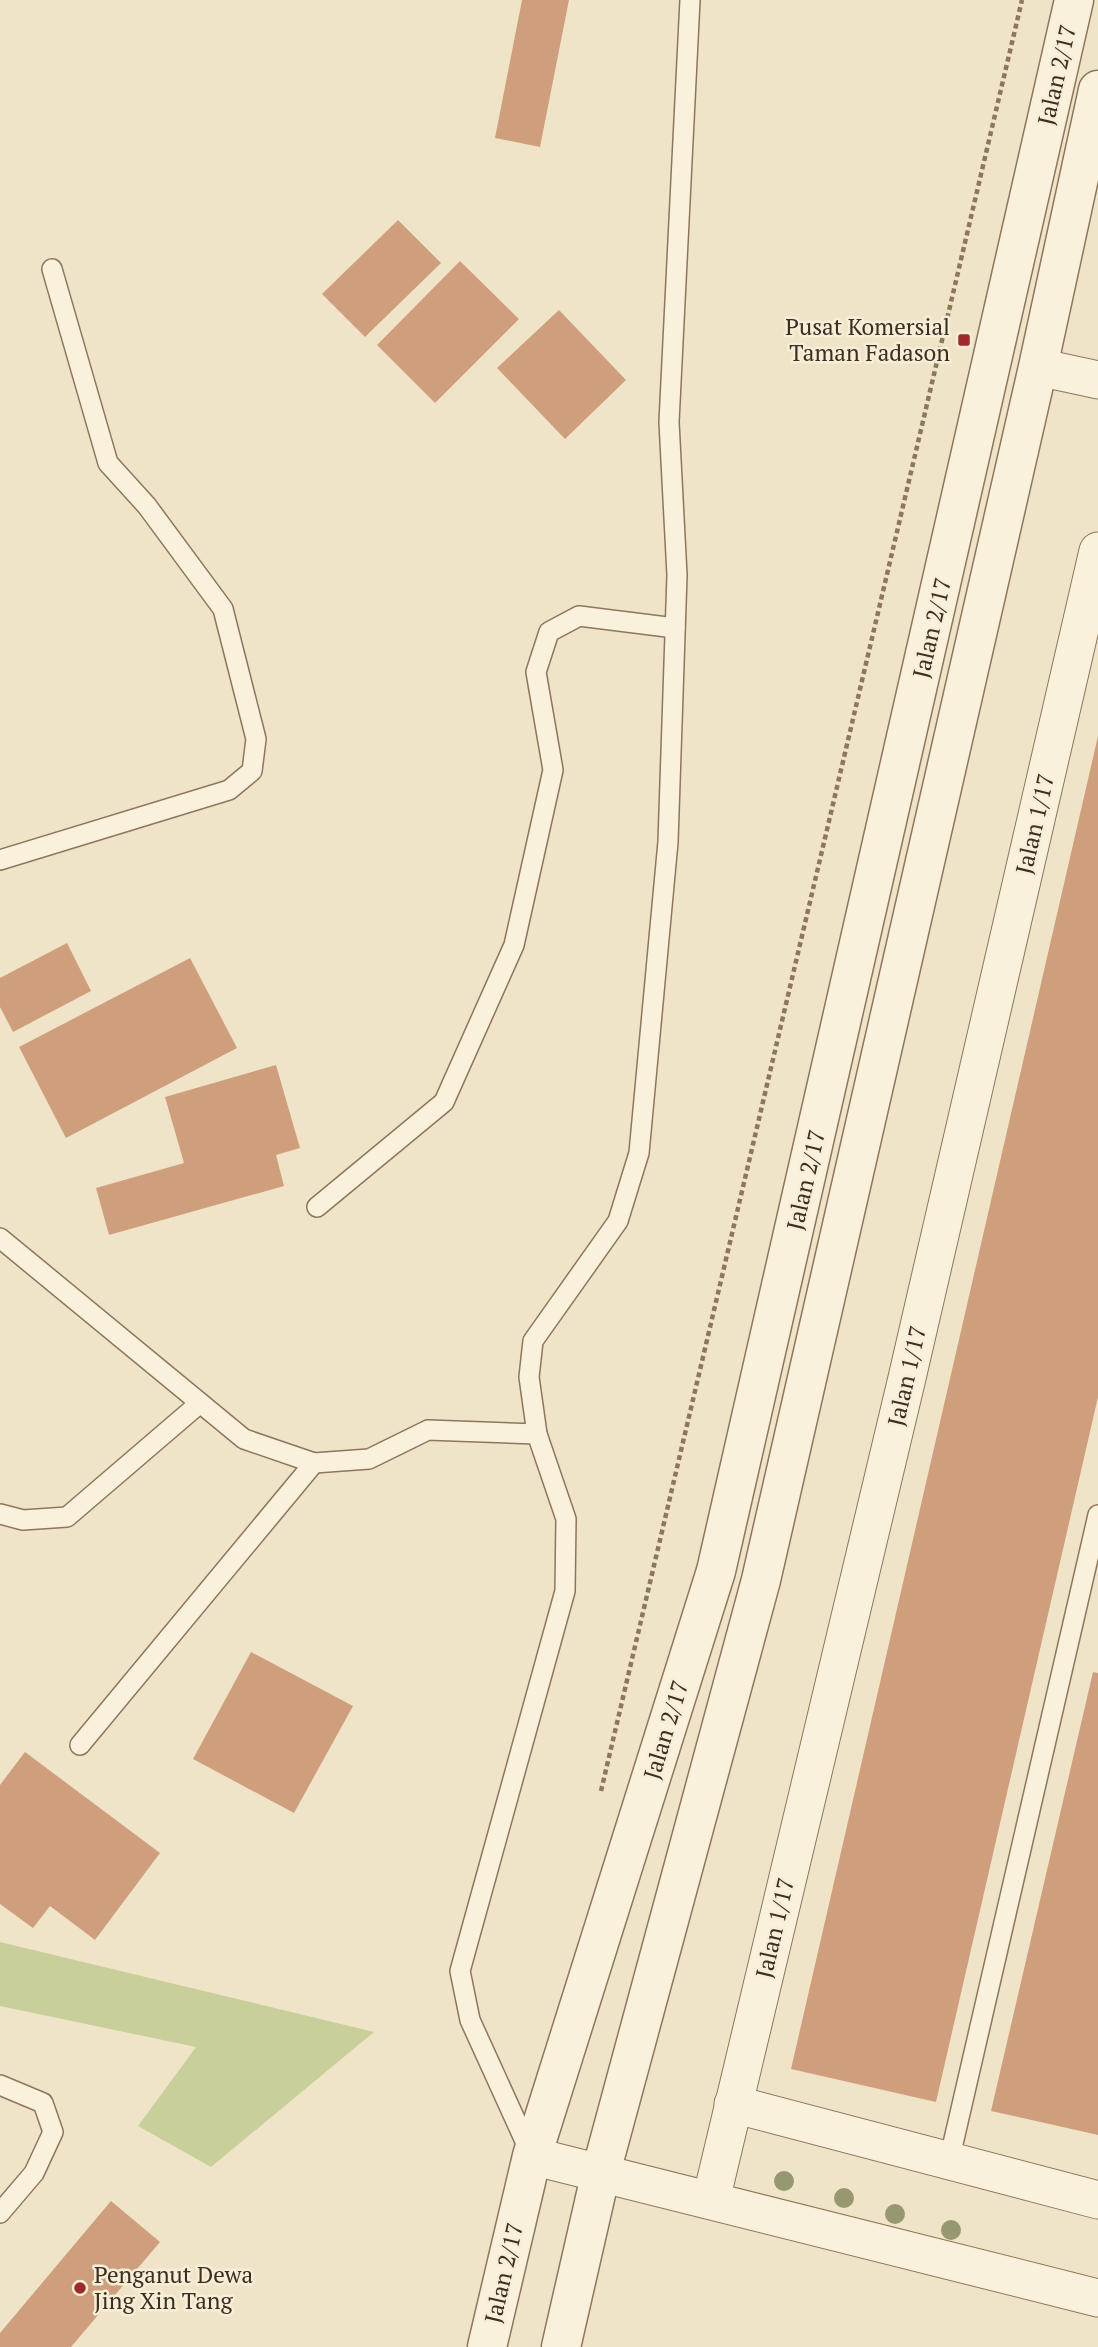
<svg xmlns="http://www.w3.org/2000/svg" width="1098" height="2347" font-family="'PT Serif',serif">
  <style>
    .green { fill: #c9cf9b }
    .building { fill: #cf9f7d }
    .lines { fill: none; stroke-linecap: round; stroke-linejoin: round }
    .service-casing { stroke: #8d765c; stroke-width: 22 }
    .minor-casing { stroke: #8d765c; stroke-width: 39 }
    .tertiary-casing { stroke: #8d765c; stroke-width: 41 }
    .path { stroke: #8d765c; stroke-width: 4.5; stroke-dasharray: 5 3.5; stroke-linecap: butt }
    .service { stroke: #faf1dc; stroke-width: 19 }
    .minor { stroke: #faf1dc; stroke-width: 37 }
    .tertiary { stroke: #faf1dc; stroke-width: 38 }
    .tree { fill: #96986f }
    .poi-dot { fill: #9e2a2b; stroke: #f7eed8; stroke-width: 2.5 }
    .labels { text-anchor: middle; stroke-width: 5; stroke-linejoin: round; paint-order: stroke }
    .street-label { font-size: 23px; fill: #3d2e20; stroke: #f7eed8 }
    .poi-label { font-size: 23px; fill: #3d2e20; stroke: #f7eed8; text-anchor: end }
  </style>
  <rect width="100%" height="100%" fill="#f0e4c8"/>
  <polygon class="green" points="0,1942 374,2032 211,2167 138,2126 196,2047 0,2006"/>
  <g class="building">
    <polygon points="522,0 569,0 540,147 495,138"/>
    <polygon points="398,220 441,263 365,337 322,294"/>
    <polygon points="460,261 519,319 435,403 377,345"/>
    <polygon points="559,310 626,380 565,439 497,368"/>
    <polygon points="1098,736 1098,1397 936,2102 791,2069"/>
    <polygon points="67,943 91,991 13,1032 0,1007 0,978"/>
    <polygon points="190,958 237,1048 66,1138 19,1047"/>
    <polygon points="276,1065 300,1148 276,1155 284,1186 109,1235 96,1188 184,1163 165,1097"/>
    <polygon points="251,1652 353,1706 294,1813 193,1759"/>
    <polygon points="1093,1672 1098,1673 1098,2135 991,2111"/>
    <polygon points="25,1752 160,1853 95,1940 50,1906 33,1928 0,1904 0,1785"/>
    <polygon points="111,2201 160,2242 71,2347 0,2347 0,2333"/>
  </g>
  <g class="lines">
    <g class="service-casing">
      <g id="service">
        <polyline points="0,860 229,790 252,771 256,739 223,609 147,506 108,463 52,269"/>
        <polyline points="317,1207 444,1102 514,945 553,770 536,672 549,632 579,616 675,628"/>
        <polyline points="0,1238 244,1439 314,1463 369,1459 428,1430 537,1434"/>
        <polyline points="0,1514 23,1520 67,1517 200,1403"/>
        <polyline points="80,1745 314,1463"/>
        <polyline points="0,2085 43,2103 53,2132 34,2173 0,2213"/>
        <polyline points="530,2152 470,2020 460,1971 565,1591 566,1519 537,1434 529,1377 533,1341 618,1221 639,1153 668,842 677,575 669,422 690,0"/>
        <polyline points="949,2161 1098,1515"/>
      </g>
    </g>
    <g class="minor-casing">
      <g id="minor">
        <polyline points="1038,367 1098,380"/>
        <polyline points="733,2104 1098,2200"/>
        <polyline points="532,2156 1098,2298"/>
        <polyline points="711,2200 907,1378 1098,551"/>
      </g>
    </g>
    <g class="tertiary-casing">
      <g id="tertiary">
        <polyline points="487,2347 532,2156 716,1571 1074,0"/>
        <polyline points="561,2347 601,2172 761,1580 1038,367 1098,90"/>
      </g>
    </g>
    <polyline class="path" points="601,1791 1022,0"/>
    <use href="#service" class="service"/>
    <use href="#minor" class="minor"/>
    <use href="#tertiary" class="tertiary"/>
  </g>
  <g class="tree">
    <circle cx="784" cy="2181" r="10"/>
    <circle cx="844" cy="2198" r="10"/>
    <circle cx="895" cy="2214" r="10"/>
    <circle cx="951" cy="2230" r="10"/>
  </g>
  <g class="poi-dot">
    <rect x="957" y="333" width="14" height="14" rx="3.5"/>
    <circle cx="80" cy="2288" r="7"/>
  </g>
  <g class="labels">
    <g class="street-label">
      <text transform="translate(1057 75) rotate(-77)" y="8">Jalan 2/17</text>
      <text transform="translate(932 628) rotate(-77)" y="8">Jalan 2/17</text>
      <text transform="translate(1035 824) rotate(-77)" y="8">Jalan 1/17</text>
      <text transform="translate(806 1180) rotate(-77)" y="8">Jalan 2/17</text>
      <text transform="translate(907 1376) rotate(-77)" y="8">Jalan 1/17</text>
      <text transform="translate(666 1730) rotate(-73)" y="8">Jalan 2/17</text>
      <text transform="translate(775 1928) rotate(-77)" y="8">Jalan 1/17</text>
      <text transform="translate(504 2273) rotate(-77)" y="8">Jalan 2/17</text>
    </g>
    <g class="poi-label">
      <text x="950" y="335">Pusat Komersial<tspan x="950" dy="26">Taman Fadason</tspan></text>
      <text x="94" y="2283" text-anchor="start">Penganut Dewa<tspan x="94" dy="26">Jing Xin Tang</tspan></text>
    </g>
  </g>
</svg>
